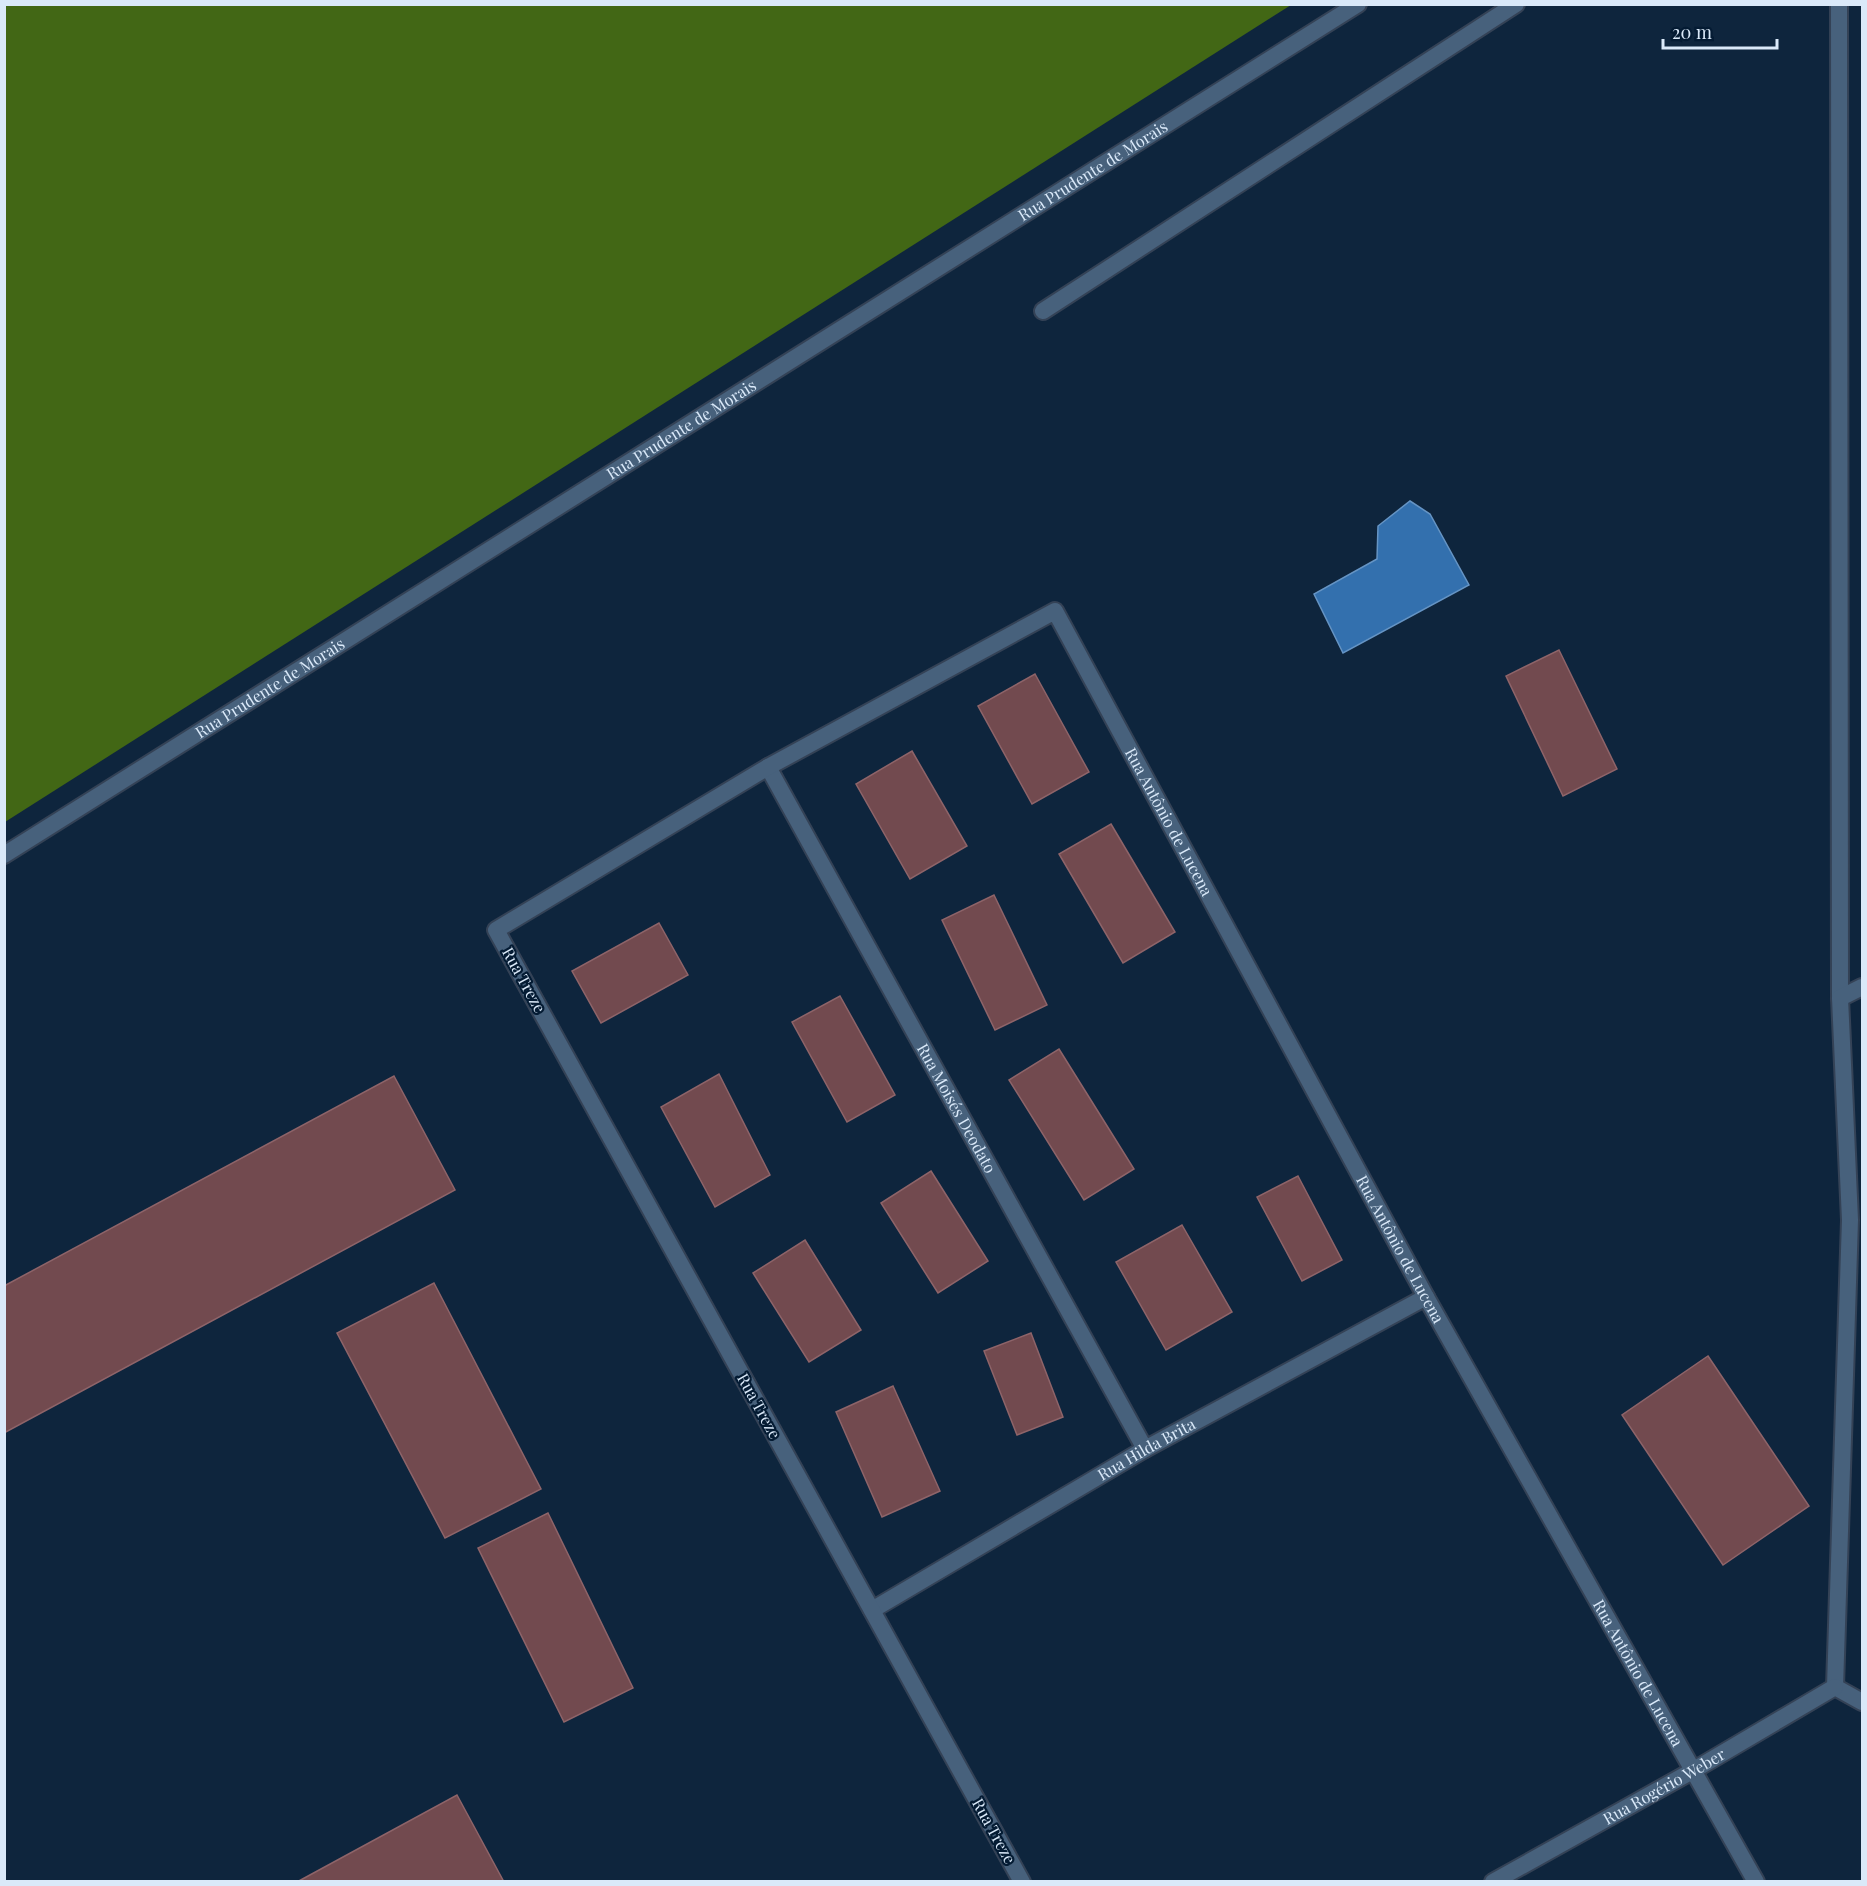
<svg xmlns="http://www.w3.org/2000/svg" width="1867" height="1886" font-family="'Playfair Display',serif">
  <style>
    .forest { fill: #426715 }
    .water { fill: #3370ae; stroke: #6594c4; stroke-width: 1.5 }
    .building { fill: #724a4f; stroke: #8e6469; stroke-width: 1.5 }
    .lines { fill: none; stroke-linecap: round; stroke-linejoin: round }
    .service-casing { stroke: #344256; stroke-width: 20 }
    .minor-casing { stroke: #344256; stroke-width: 20 }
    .tertiary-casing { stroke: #344256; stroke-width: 20 }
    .service { stroke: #47617c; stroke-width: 16 }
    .minor { stroke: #47617c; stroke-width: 16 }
    .tertiary { stroke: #47617c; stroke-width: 16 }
    .labels { text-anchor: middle; stroke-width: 4.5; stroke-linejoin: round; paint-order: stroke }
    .street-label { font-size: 16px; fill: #dae9f9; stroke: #041b33 }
  </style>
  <rect width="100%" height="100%" fill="#0e253d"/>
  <polygon class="forest" points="5,4 1291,4 1291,5 5,822"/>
  <polygon class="water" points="1410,501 1430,514 1469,585 1343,653 1314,594 1377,559 1378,526"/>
  <g class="building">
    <polygon points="1559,650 1617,769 1563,796 1506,676"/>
    <polygon points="1035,674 1089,772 1032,804 978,706"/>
    <polygon points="912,751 967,846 910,879 856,784"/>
    <polygon points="1111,824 1175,932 1123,963 1059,854"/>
    <polygon points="994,895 1047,1005 995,1030 942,920"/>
    <polygon points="659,923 688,975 601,1023 572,971"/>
    <polygon points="840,996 895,1095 847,1122 792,1022"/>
    <polygon points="1059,1049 1134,1169 1084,1200 1009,1080"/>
    <polygon points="719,1074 770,1175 715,1207 661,1107"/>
    <polygon points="394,1076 455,1190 4,1433 4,1286"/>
    <polygon points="931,1171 988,1261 938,1293 881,1203"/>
    <polygon points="1298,1176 1342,1260 1302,1281 1257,1197"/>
    <polygon points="1182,1225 1232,1312 1166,1350 1116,1262"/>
    <polygon points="805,1240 861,1330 809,1362 753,1273"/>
    <polygon points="434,1283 541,1489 445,1538 337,1333"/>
    <polygon points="1031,1333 1063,1417 1017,1435 984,1351"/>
    <polygon points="1708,1356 1809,1506 1723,1565 1622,1415"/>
    <polygon points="893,1386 940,1491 882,1517 836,1412"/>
    <polygon points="548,1513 633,1688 564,1722 478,1548"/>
    <polygon points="457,1795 504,1882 297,1882"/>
  </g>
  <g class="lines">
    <g class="service-casing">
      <g id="service">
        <polyline points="1839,4 1840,998"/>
        <polyline points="1043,311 1516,4"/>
        <path id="s1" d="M768,767l377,682"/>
        <polyline points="1862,987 1840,998 1850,1220 1835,1687 1862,1702"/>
        <path id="s2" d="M872,1610l273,-161 281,-152"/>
        <path id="s3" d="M1022,1882l-526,-952 272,-163 287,-156 371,686 330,585"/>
      </g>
    </g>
    <g class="minor-casing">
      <g id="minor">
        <path id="s4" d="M1493,1882l201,-112 141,-83"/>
      </g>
    </g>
    <g class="tertiary-casing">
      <g id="tertiary">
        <path id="s5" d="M4,855l1354,-851"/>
      </g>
    </g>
    <use href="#service" class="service"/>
    <use href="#minor" class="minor"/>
    <use href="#tertiary" class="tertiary"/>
  </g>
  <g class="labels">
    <g class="street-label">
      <text dy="6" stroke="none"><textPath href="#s5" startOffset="1286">Rua Prudente de Morais</textPath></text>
      <text dy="6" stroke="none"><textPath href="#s5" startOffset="800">Rua Prudente de Morais</textPath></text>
      <text dy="6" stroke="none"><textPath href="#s5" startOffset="314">Rua Prudente de Morais</textPath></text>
      <text dy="6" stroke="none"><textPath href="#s3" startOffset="1971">Rua Antônio de Lucena</textPath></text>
      <text transform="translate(524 980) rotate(61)" y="6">Rua Treze</text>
      <text dy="6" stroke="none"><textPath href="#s1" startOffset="390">Rua Moisés Deodato</textPath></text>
      <text dy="6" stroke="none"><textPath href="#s3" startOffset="2457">Rua Antônio de Lucena</textPath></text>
      <text transform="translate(759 1406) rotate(61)" y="6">Rua Treze</text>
      <text dy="6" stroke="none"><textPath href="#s2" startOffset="318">Rua Hilda Brita</textPath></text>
      <text dy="6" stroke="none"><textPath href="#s3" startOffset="2943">Rua Antônio de Lucena</textPath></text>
      <text dy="6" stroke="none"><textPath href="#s4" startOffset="196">Rua Rogério Weber</textPath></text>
      <text transform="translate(994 1831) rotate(61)" y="6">Rua Treze</text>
    </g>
  </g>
  <rect width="1867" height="1886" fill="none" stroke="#dae9f9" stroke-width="12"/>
  <path d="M1663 39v9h114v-9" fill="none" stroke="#dae9f9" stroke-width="3"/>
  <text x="1672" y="39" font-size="18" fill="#dae9f9" stroke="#041b33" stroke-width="4.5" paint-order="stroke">20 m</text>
</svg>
